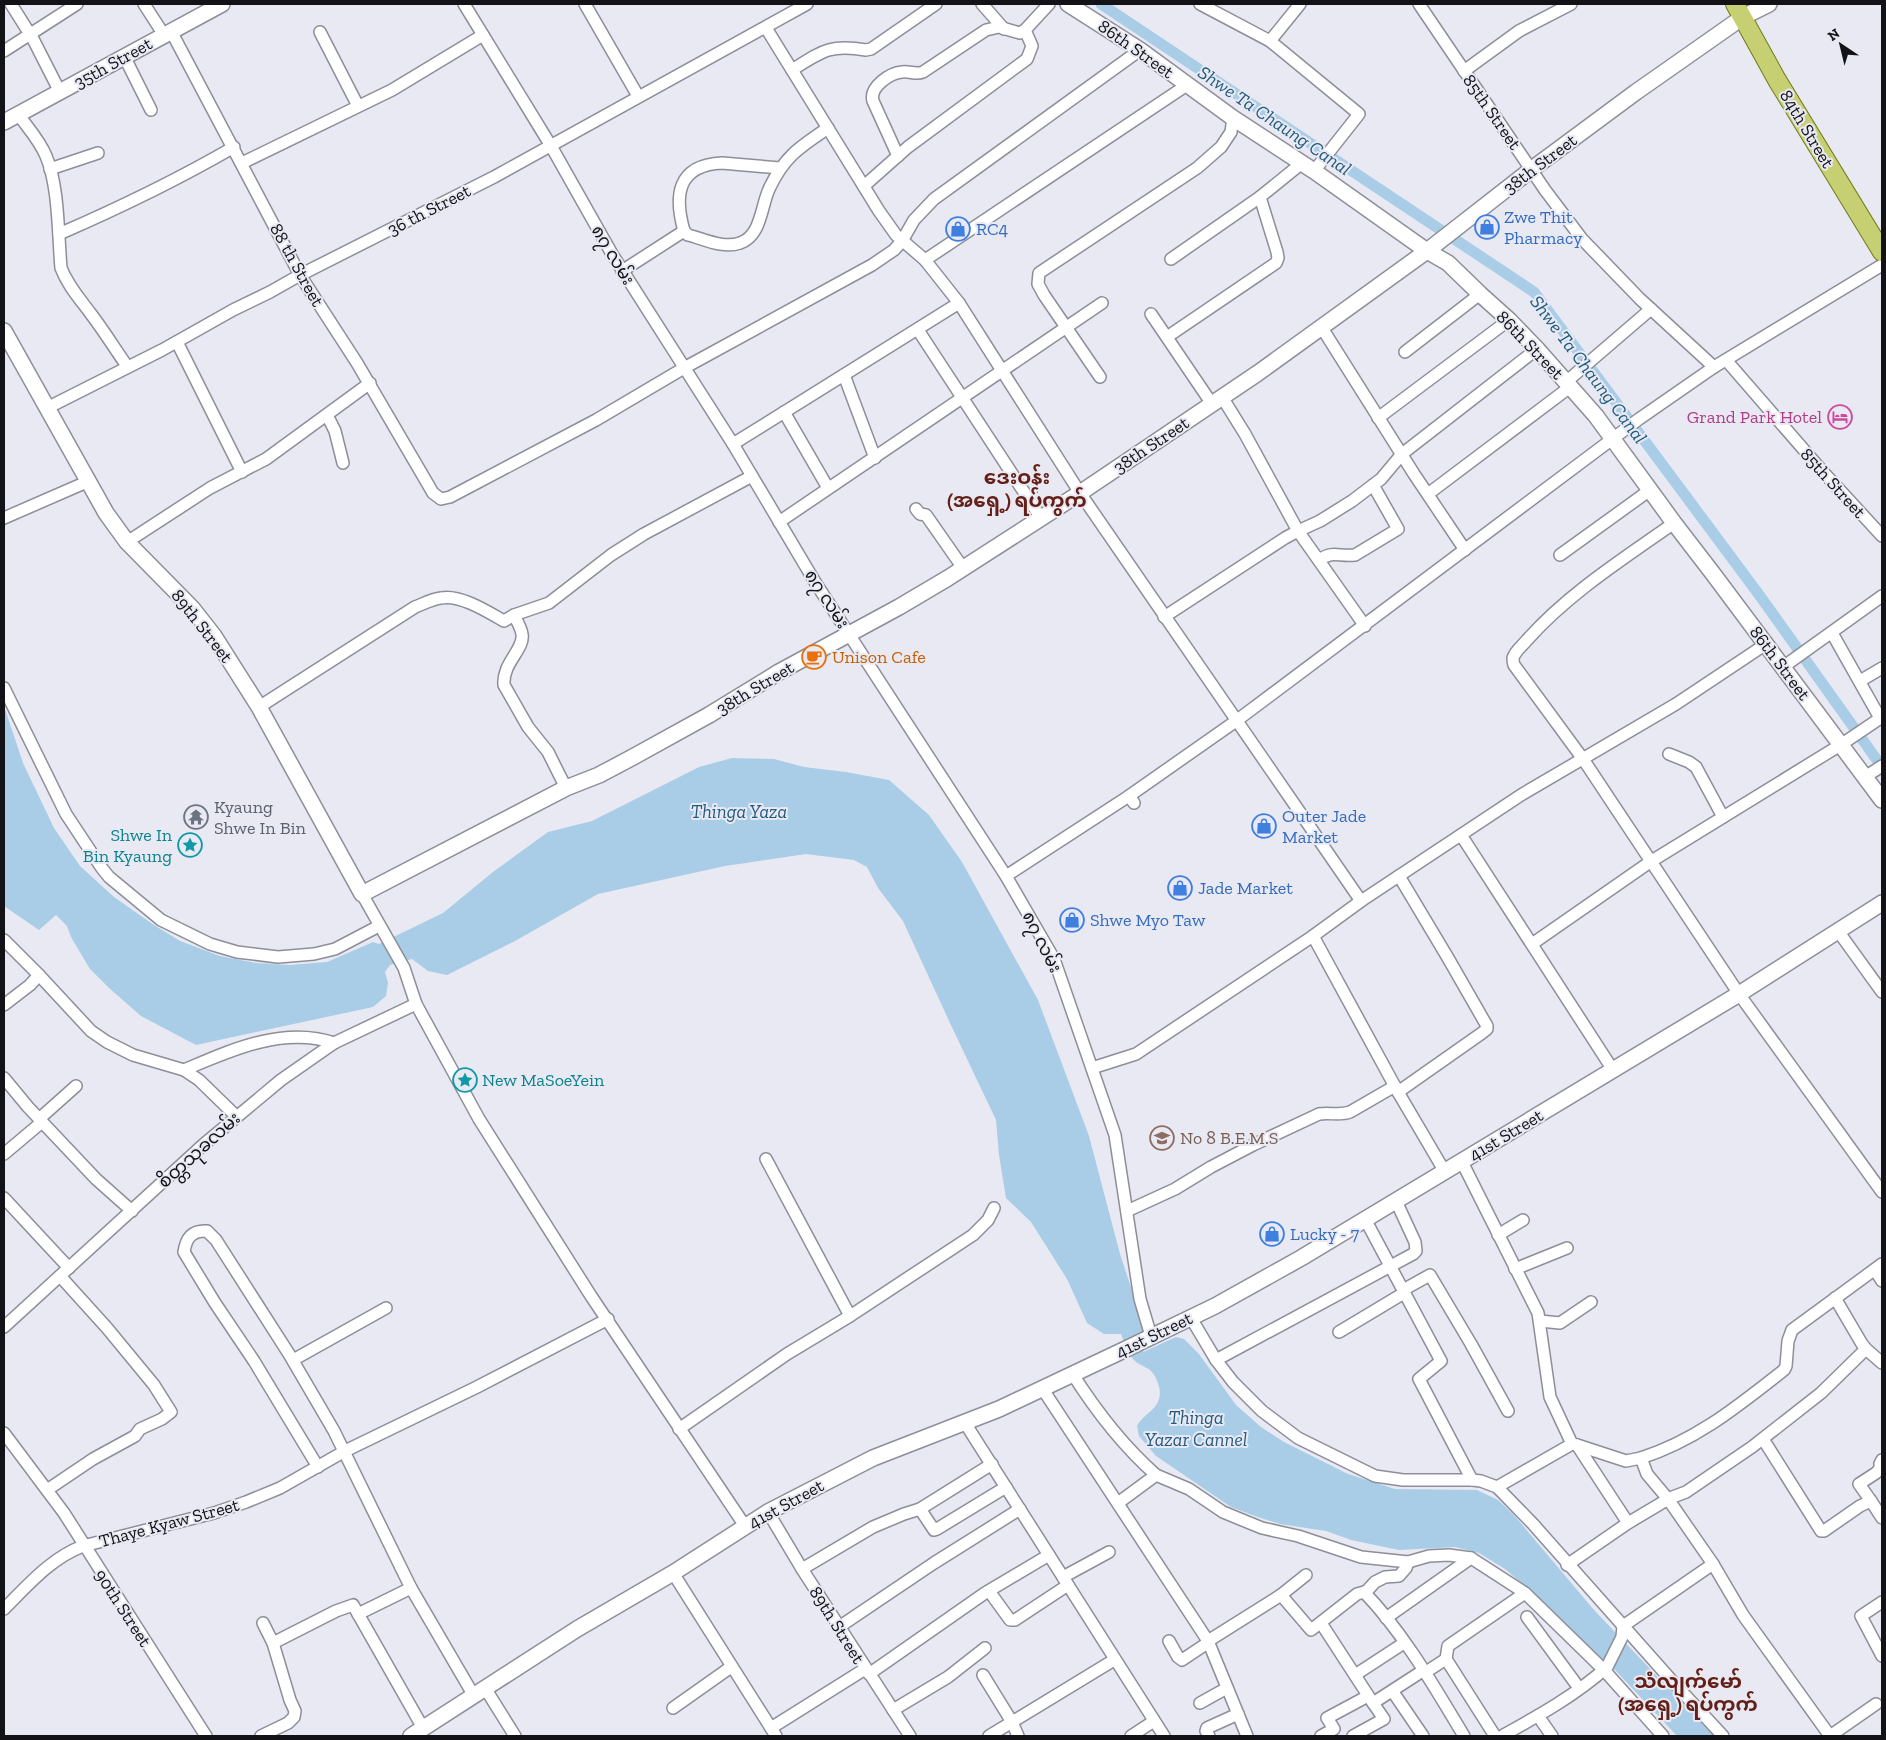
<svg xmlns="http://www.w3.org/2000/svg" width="1886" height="1740" font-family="'Zilla Slab','Noto Sans Myanmar',serif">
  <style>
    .water { fill: #a9cde6 }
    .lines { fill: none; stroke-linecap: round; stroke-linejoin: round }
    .canal { stroke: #a9cde6; stroke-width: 11 }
    .street-casing { stroke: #8d8e98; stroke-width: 14 }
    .secondary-casing { stroke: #8d8e98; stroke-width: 18 }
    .primary-casing { stroke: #707816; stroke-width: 20 }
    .street { stroke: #fff; stroke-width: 11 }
    .secondary { stroke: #fff; stroke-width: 15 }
    .primary { stroke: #c7cf73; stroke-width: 18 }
    .labels { text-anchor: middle; stroke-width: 4; stroke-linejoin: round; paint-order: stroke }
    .street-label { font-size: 18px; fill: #131317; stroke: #e8e9f3 }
    .shop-label { font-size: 18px; fill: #366cbe; stroke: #e8e9f3; text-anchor: start }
    .hotel-label { font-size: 18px; fill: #b23c85; stroke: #e8e9f3; text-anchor: end }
    .food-label { font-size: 18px; fill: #c56008; stroke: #e8e9f3; text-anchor: start }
    .worship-label { font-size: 18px; fill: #5b616d; stroke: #e8e9f3; text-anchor: start }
    .culture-label { font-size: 18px; fill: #0d838f; stroke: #e8e9f3; text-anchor: end }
    .education-label { font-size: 18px; fill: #785e54; stroke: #e8e9f3; text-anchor: start }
    .water-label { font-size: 19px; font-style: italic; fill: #215b7d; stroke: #e8e9f3 }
    .quarter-label { font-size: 20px; font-weight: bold; fill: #642017; stroke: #e8e9f3 }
  </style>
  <rect width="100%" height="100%" fill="#e8e9f3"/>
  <path class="water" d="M4,706l19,57 31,65 26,38 34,31 40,28 26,16 40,15 36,7 34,2 37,-3 46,-20 6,2 64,-31 50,-41 55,-40 44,-11 107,-54 33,-9 42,1 30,8 42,5 43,8 40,35 33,47 76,138 51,136 31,118 24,73 -1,25 33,-15 8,2 15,15 37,51 25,22 23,15 64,32 47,15 82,1 21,10 16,15 80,95 120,126h-37l-61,-65 -27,-24 -41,-41 -43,-37 -26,-16 -24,-6 -56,3 -48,-10 -25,-9 -46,-7 -25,-8 -24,-9 -75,-51 -17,-20 -2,-10c5,-11 18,-14 22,-27 3,-9 -2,-22 -9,-29 -4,-3 -10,-5 -14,-8 -7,-6 -12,-20 -15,-28h-17l-17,-11 -20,-44 -36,-57 -25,-24 -7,-43 -3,-35 -46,-97 -47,-102 -25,-33 -11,-21 -13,-7 -48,-6 -81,12 -127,28 -83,47 -68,34 -19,-4 -16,-12 -22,6 -5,7 3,11 -2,13 -13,11 -177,38 -55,-29 -32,-28 -19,-19 -19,-32 -4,-11 -11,-11 -17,15 -35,-24z"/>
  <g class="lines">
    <polyline class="canal" points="1101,4 1534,292 1760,596 1882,767"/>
    <g class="street-casing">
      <g id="street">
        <polyline points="11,4 33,39 60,92"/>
        <polyline points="144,4 164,35"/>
        <polyline points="464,4 551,146 612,254 733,444 815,582 1006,876 1054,959 1115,1135 1140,1299 1151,1336"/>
        <polyline points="585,4 638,96"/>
        <polyline points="982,4 1004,29"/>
        <polyline points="1200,4 1270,41 1359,114 1314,171"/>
        <polyline points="1419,4 1545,190 1582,239 1640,299 1714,367"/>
        <polyline points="766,28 879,211 896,235 925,260 959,303 1080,493 1361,901"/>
        <polyline points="171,31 300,275 357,363 433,493 441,499 450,497 596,420 684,368 872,265 894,250 902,241 914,220 934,199 1140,50"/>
        <polyline points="320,32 358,106"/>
        <polyline points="1270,41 1300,4"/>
        <polyline points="4,51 77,4"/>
        <polyline points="124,56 151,110"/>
        <path d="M792,70c30,-19 38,-26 74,-20l5,-1 65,-45"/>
        <polyline points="1464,71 1519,31 1571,4"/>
        <path d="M18,114c10,14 22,27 28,42 13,30 12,79 15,112 7,18 19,31 30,46 13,17 24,35 36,52"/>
        <path d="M898,156l-25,-55c-4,-14 17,-28 29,-29 8,-1 14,3 21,0l63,-42 13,-3 21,6 5,-3 24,-26"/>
        <polyline points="242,163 392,90 483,35"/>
        <polyline points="50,169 98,153"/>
        <polyline points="864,186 908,147 1027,59 1032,46 1025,30"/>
        <path d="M684,231c-10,-35 -7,-66 38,-68l58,5"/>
        <path d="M59,234c60,-26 118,-54 175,-87"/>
        <polyline points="1171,259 1260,197 1302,163"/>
        <polyline points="925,260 1187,85"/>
        <path d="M622,271l62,-40 4,4c16,4 35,14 52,8 22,-7 21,-39 30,-56 15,-31 30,-40 58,-59"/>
        <polyline points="1151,314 1212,404"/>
        <polyline points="1322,328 1414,474 1465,550"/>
        <polyline points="918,330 1041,518"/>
        <polyline points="1167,337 1276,263 1278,258 1277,252 1260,197"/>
        <polyline points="177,342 242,472"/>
        <polyline points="1405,352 1480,294"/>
        <polyline points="1726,360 1824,473 1882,536"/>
        <polyline points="844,375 875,458"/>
        <polyline points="1100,377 1044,295 1038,284 1039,273 1197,168 1221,147 1231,132 1233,118"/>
        <polyline points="1566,382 1651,309"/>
        <polyline points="47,408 162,350 233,310 270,292 300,275 494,177 807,4"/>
        <polyline points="784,412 828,488"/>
        <polyline points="327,415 335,431 343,463"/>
        <polyline points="1378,418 1509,320"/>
        <polyline points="733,444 959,303"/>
        <polyline points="1428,494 1570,387"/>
        <polyline points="916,509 920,514 926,515 963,568"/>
        <polyline points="4,518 89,481"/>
        <polyline points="779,522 1102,303"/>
        <path d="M1674,523c-51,36 -105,70 -147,117 -4,5 -12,11 -14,18 0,2 0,4 1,7l69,94 156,235 143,198"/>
        <polyline points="127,542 210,488 266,459 370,383"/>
        <polyline points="1560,555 1650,490"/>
        <path d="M1319,560c15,-10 19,-3 36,-5l43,-26 -25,-44"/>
        <polyline points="514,615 549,603 611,555 644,534 752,476"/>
        <polyline points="1164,617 1285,538 1298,531 1245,434 1222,397"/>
        <polyline points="1365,626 1298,531 1320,521 1352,501 1381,479 1402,454 1537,349"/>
        <polyline points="1832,633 1880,718"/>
        <polyline points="1783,667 1882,596"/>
        <polyline points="1860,681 1882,668"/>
        <polyline points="4,688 66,814 101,867 109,877 161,920 210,944 237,952 278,957 314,954 335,949 379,926"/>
        <path d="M259,707l156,-100c8,-3 17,-8 26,-9 19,-4 47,14 63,23l10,-6c3,6 7,13 8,19 3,15 -20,29 -18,51l24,42 20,25 18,36"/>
        <polyline points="1669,754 1689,762 1696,767 1723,817"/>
        <polyline points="1865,777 1882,766"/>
        <polyline points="1129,796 1236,721 1639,419 1714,367 1882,265"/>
        <polyline points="1461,835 1613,1070"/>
        <polyline points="1006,876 1129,796 1134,803"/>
        <polyline points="362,894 404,968 416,1004 479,1119 591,1296 745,1526"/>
        <polyline points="1838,931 1882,992"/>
        <polyline points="4,940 39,975"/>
        <polyline points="1532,944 1650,862 1842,744 1882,717"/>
        <polyline points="4,1005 30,985 39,975 91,1031 107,1042 133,1055 184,1070 199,1080 236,1116"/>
        <polyline points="1092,1068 1136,1054 1313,936"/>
        <path d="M184,1070c47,-20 99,-44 150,-27"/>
        <polyline points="4,1078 28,1107 96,1179 132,1211"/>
        <polyline points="1398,1092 1482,1033 1487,1029 1487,1026 1448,958 1399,876"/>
        <polyline points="39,1119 76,1086"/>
        <polyline points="4,1154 42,1122"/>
        <polyline points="766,1159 850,1316"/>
        <polyline points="1462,1162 1538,1313 1550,1397 1572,1444 1577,1445 1628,1523"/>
        <polyline points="1445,1172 1398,1092 1313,936 1361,901 1521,795 1676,704 1766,644"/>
        <polyline points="4,1198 69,1268"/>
        <path d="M1127,1211l48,-22 36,-22 42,-22 66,-31c11,-2 20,2 31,-2l45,-26"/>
        <polyline points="1365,1219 1441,1361 1419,1379 1472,1480"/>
        <polyline points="1498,1235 1523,1220"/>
        <polyline points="1515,1269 1567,1248"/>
        <polyline points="1875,1270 1882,1281"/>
        <polyline points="1403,1290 1430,1275 1471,1344 1508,1411"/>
        <polyline points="1191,1318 1216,1360 1233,1382 1262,1411 1298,1438 1375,1476 1403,1480 1472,1480 1481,1481 1497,1487 1533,1524 1672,1681 1723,1736"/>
        <polyline points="1540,1321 1560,1323 1591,1302"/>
        <polyline points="4,1327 203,1145 281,1080 334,1043 416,1004"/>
        <polyline points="1339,1332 1404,1293"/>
        <polyline points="1866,1349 1882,1363"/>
        <polyline points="293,1360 386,1308"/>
        <polyline points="1216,1360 1413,1254 1416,1251 1415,1242 1396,1201"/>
        <path d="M1072,1373c24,38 50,72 84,102l-38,28"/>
        <polyline points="1042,1388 1208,1641 1247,1736"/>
        <polyline points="965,1423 1164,1736"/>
        <polyline points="679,1429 787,1354 850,1316 973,1235 988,1220 994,1208"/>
        <polyline points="4,1433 64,1513 206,1736"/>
        <polyline points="1763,1439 1821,1531 1824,1531 1860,1506 1871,1501 1859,1484 1876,1473 1882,1466 1880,1464 1882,1460"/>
        <polyline points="1577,1445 1626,1461 1641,1458 1647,1474 1668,1499 1713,1564"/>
        <path d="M1641,1458c56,-18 97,-52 143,-88l2,-4 2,-25 4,-11 90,-66"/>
        <path d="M318,1467l-64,-106 -39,-58 -31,-51c2,-14 8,-22 23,-21l9,9 73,114 45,77 77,157 63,108"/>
        <polyline points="1156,1475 1189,1489 1223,1512 1262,1528 1298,1536 1361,1557 1408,1562 1429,1556 1449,1555 1471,1558 1525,1593 1604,1670 1663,1736"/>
        <polyline points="1497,1487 1572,1444"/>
        <polyline points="47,1490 93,1459 135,1436 140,1429 162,1419 171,1412 154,1385 107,1328 60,1276"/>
        <polyline points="1871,1501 1882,1518"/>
        <polyline points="920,1509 934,1530 937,1529 1006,1487"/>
        <polyline points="768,1512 802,1569 910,1736"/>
        <polyline points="1567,1565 1628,1523 1670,1498 1686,1492 1752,1447 1821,1393 1866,1349 1862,1344 1835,1298"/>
        <polyline points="802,1569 873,1527 904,1514 920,1509 992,1464"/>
        <polyline points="673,1573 776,1736"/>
        <polyline points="1063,1577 1109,1552"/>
        <polyline points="989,1591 1010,1620 1015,1620 1068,1585"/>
        <polyline points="1365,1593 1375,1582 1385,1577 1399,1576 1406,1568 1408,1562"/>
        <polyline points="1281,1595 1306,1575"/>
        <polyline points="1882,1602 1861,1616 1882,1656"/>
        <path d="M4,1609c24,-24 47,-51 79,-63l131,-33 32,-11 34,-14 65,-37 132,-64 131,-68"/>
        <polyline points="358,1614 411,1588"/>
        <polyline points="1527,1617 1579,1688"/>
        <polyline points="1386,1618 1471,1558"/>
        <polyline points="1321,1623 1373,1703 1424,1670"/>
        <polyline points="839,1627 934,1563 1020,1509"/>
        <polyline points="1169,1641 1178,1657 1182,1660 1209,1642"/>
        <path d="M1208,1641l73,-46 30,35 46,-36 7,-2c39,40 71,96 100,144"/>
        <polyline points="273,1643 336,1611 353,1605 423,1728"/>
        <polyline points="1446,1659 1495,1736"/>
        <polyline points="1426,1672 1446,1659 1448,1646 1525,1593"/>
        <polyline points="869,1674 985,1593 1049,1555"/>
        <polyline points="983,1675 1012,1722 1018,1736"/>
        <polyline points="1355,1675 1404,1643"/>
        <polyline points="485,1688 515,1736"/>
        <polyline points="1393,1692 1423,1736"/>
        <polyline points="1200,1703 1227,1688"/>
        <polyline points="673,1708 731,1667"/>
        <polyline points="893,1710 948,1677 985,1648"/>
        <polyline points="1538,1716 1552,1736"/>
        <polyline points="771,1728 865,1669"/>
        <polyline points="261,1736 288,1723 294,1717 295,1711 290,1700 273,1643 263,1623"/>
        <polyline points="989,1736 1114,1660"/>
        <polyline points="1131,1736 1154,1721"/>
        <polyline points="1209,1736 1206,1731 1207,1728 1238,1714"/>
        <polyline points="1321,1736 1334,1729 1327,1718 1368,1696"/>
        <polyline points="1353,1736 1384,1719 1373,1703"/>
        <path d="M1502,1736c36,-20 74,-41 105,-69l15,-30 1,-11 90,-62 30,51 87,121"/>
        <polyline points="1830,1736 1876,1704"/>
      </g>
    </g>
    <g class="secondary-casing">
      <g id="secondary">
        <polyline points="1068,4 1140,50 1233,118 1314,171 1427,251 1448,263 1480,294 1509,320 1537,349 1596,416 1674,523 1714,575 1882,800"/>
        <polyline points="4,122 222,4"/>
        <polyline points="4,331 106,513 127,542 192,608 214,636 259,707 362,894 566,788 599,775 633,757 709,715 779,672 899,607 948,578 1080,493 1258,373 1427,251 1532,169 1636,92 1743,17 1769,4"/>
        <polyline points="411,1736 577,1629 673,1573 768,1512 873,1458 999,1409 1126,1349 1215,1306 1301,1258 1739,994 1882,903"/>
      </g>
    </g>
    <g class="primary-casing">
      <polyline id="primary" points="1735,4 1777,80 1882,252"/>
    </g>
    <use href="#street" class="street"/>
    <use href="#secondary" class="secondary"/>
    <use href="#primary" class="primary"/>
  </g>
  <defs>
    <g id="shop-ring" transform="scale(1.25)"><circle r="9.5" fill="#e8e9f3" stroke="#3f7fe0" stroke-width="1.5"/><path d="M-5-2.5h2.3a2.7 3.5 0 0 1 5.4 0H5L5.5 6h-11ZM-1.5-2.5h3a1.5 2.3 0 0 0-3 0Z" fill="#3f7fe0"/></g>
    <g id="hotel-ring" transform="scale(1.25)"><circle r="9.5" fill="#e8e9f3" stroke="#d1479c" stroke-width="1.5"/><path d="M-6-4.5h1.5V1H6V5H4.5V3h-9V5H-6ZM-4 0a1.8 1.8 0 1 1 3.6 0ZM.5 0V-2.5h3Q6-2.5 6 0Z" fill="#d1479c"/></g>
    <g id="cafe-ring" transform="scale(1.25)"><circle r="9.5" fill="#e8e9f3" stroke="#e8710a" stroke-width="1.5"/><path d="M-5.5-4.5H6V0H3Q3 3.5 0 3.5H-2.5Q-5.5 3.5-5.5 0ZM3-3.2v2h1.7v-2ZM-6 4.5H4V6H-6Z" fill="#e8710a"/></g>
    <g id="temple-ring" transform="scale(1.25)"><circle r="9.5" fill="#e8e9f3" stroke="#6b7280" stroke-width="1.5"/><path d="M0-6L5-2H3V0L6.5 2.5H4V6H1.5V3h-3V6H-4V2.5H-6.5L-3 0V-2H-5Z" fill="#6b7280"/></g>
    <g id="sight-ring" transform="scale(1.25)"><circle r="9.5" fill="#e8e9f3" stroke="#0f9aa8" stroke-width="1.5"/><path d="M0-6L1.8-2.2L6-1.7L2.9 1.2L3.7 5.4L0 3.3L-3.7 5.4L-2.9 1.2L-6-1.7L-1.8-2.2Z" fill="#0f9aa8"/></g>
    <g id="school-ring" transform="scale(1.25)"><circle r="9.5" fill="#e8e9f3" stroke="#8d6e63" stroke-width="1.5"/><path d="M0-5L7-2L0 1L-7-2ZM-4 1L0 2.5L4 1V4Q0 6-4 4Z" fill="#8d6e63"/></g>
  </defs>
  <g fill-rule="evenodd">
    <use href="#shop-ring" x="1487" y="227"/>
    <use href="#shop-ring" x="958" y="229"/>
    <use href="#hotel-ring" x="1840" y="417"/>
    <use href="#cafe-ring" x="814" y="657"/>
    <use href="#temple-ring" x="196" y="817"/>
    <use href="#shop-ring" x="1264" y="826"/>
    <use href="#sight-ring" x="190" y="845"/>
    <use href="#shop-ring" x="1180" y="888"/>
    <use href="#shop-ring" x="1072" y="920"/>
    <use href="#sight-ring" x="465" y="1080"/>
    <use href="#school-ring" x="1162" y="1138"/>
    <use href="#shop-ring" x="1272" y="1234"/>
  </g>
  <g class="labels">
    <g class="street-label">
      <text transform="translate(1136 49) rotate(35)" y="6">86th Street</text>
      <text transform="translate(113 63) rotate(-29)" y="6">35th Street</text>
      <text transform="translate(1492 112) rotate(55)" y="6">85th Street</text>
      <text transform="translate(1807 129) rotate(59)" y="6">84th Street</text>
      <text transform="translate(1540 164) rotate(-37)" y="6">38th Street</text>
      <text transform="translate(429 210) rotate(-27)" y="6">36 th Street</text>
      <text transform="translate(613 255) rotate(59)" y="6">၈၇ လမ်း</text>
      <text transform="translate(297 265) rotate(61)" y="6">88 th Street</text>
      <text transform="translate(1530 345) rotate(46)" y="6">86th Street</text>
      <text transform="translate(1151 445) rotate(-34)" y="6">38th Street</text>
      <text transform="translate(1833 483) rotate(48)" y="6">85th Street</text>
      <text transform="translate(827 599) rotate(57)" y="6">၈၇ လမ်း</text>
      <text transform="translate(202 626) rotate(52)" y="6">89th Street</text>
      <text transform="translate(1780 663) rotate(53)" y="6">86th Street</text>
      <text transform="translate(755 688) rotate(-31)" y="6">38th Street</text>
      <text transform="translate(1042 942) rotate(63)" y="6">၈၇ လမ်း</text>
      <text transform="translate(1506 1135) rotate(-31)" y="6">41st Street</text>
      <text transform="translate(199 1150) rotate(-42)" y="6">စိတ္တသုခလမ်း</text>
      <text transform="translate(1154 1335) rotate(-26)" y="6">41st Street</text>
      <text transform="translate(786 1504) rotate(-29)" y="6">41st Street</text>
      <text transform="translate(169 1523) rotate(-15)" y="6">Thaye Kyaw Street</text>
      <text transform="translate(123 1608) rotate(57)" y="6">90th Street</text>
      <text transform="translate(837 1625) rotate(58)" y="6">89th Street</text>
    </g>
    <g class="shop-label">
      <text x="1504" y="223">Zwe Thit<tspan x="1504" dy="21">Pharmacy</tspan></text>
      <text x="976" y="235">RC4</text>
      <text x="1282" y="822">Outer Jade<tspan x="1282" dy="21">Market</tspan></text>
      <text x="1198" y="894">Jade Market</text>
      <text x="1090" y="926">Shwe Myo Taw</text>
      <text x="1290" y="1240">Lucky - 7</text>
    </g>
    <g class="hotel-label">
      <text x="1822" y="423">Grand Park Hotel</text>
    </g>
    <g class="food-label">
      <text x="832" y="663">Unison Cafe</text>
    </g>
    <g class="worship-label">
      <text x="214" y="813">Kyaung<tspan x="214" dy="21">Shwe In Bin</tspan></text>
    </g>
    <g class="culture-label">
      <text x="172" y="841">Shwe In<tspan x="172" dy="21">Bin Kyaung</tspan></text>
      <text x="482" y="1086" text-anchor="start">New MaSoeYein</text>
    </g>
    <g class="education-label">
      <text x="1180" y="1144">No 8 B.E.M.S</text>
    </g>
    <g class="water-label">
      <text transform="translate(1275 120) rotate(34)" y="7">Shwe Ta Chaung Canal</text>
      <text transform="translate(1589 369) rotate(53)" y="7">Shwe Ta Chaung Canal</text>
      <text x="739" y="818">Thinga Yaza</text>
      <text x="1196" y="1424">Thinga<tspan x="1196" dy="22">Yazar Cannel</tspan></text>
    </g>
    <g class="quarter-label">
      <text x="1017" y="484">ဒေးဝန်း<tspan x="1017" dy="23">(အရှေ့) ရပ်ကွက်</tspan></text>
      <text x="1688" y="1688">သံလျက်မော်<tspan x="1688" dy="23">(အရှေ့) ရပ်ကွက်</tspan></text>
    </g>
  </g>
  <rect width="1886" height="1740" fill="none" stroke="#131317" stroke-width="10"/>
  <g transform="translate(1841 45) rotate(325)" stroke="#e8e9f3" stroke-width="4" paint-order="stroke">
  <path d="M0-4L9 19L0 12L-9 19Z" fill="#131317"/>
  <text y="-8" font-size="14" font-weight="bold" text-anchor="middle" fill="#131317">N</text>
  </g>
</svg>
